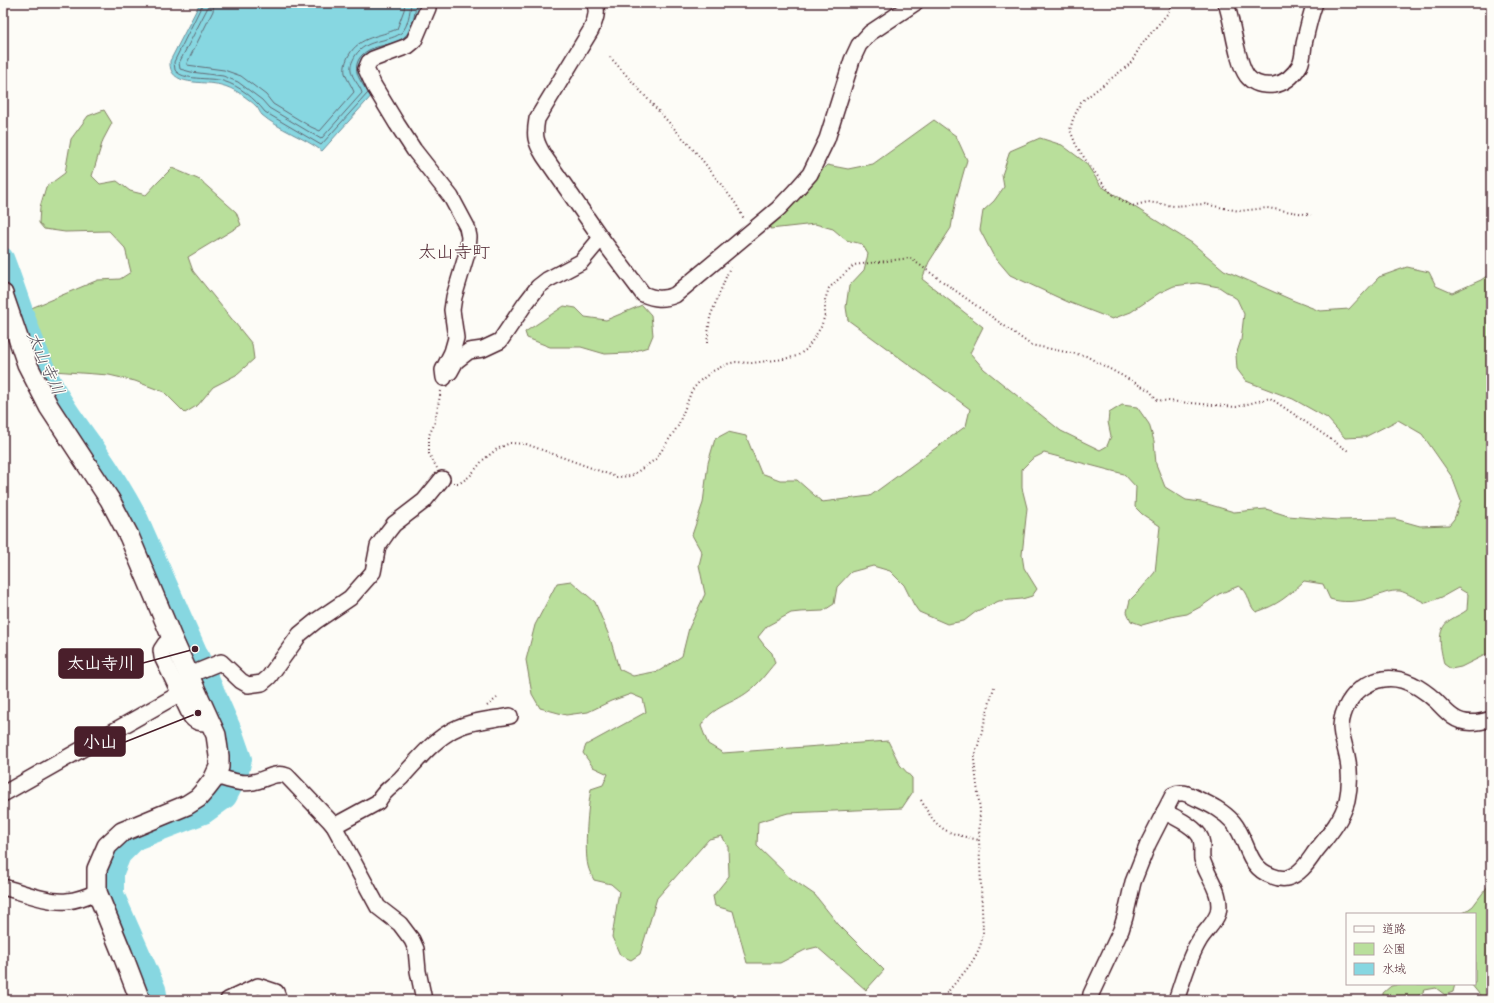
<svg xmlns="http://www.w3.org/2000/svg" width="1494" height="1003" font-family="Caveat,'Klee One',sans-serif">
  <style>
    .green { fill: #b9df9b; stroke: #827f63 }
    .water { fill: #87d7e1; stroke: #6f8d98 }
    .lines { fill: none; stroke-linecap: round; stroke-linejoin: round }
    .shore { stroke: #626974; stroke-width: 1 }
    .river { stroke: #87d7e1; stroke-width: 22 }
    .minor-casing { stroke: #4a1f2b; stroke-width: 18 }
    .tertiary-casing { stroke: #4a1f2b; stroke-width: 22 }
    .path { stroke: #4a1f2b; stroke-width: 2; stroke-dasharray: 1 3; stroke-linecap: butt }
    .minor { stroke: #fdfcf7; stroke-width: 15 }
    .tertiary { stroke: #fdfcf7; stroke-width: 19 }
    .labels { text-anchor: middle; stroke-width: 3; stroke-linejoin: round; paint-order: stroke }
    .water-label { font-size: 17px; font-style: italic; fill: #5c5662; stroke: #fdfcf7 }
    .quarter-label { font-size: 18px; fill: #4a1f2b; stroke: #fdfcf7 }
    .leader { fill: none; stroke: #4a1f2b; stroke-width: 1.5 }
    .callout-dot { fill: #4a1f2b; stroke: #fdfcf7; stroke-width: 1.5 }
    .callout { fill: #4a1f2b; stroke: #4a1f2b; stroke-width: 1.5 }
    .callout-label { font-size: 17px; text-anchor: middle; font-weight: bold; fill: #fff }
  </style>
  <rect width="100%" height="100%" fill="#fdfcf7"/>
  <filter id="ink" filterUnits="userSpaceOnUse"><feTurbulence type="fractalNoise" baseFrequency=".025" numOctaves="2"/><feDisplacementMap in="SourceGraphic" scale="8" xChannelSelector="R" yChannelSelector="G"/><feConvolveMatrix kernelMatrix="1 2 1 2 8 2 1 2 1" color-interpolation-filters="sRGB"/></filter>
  <g filter="url(#ink)">
    <g class="green">
      <polygon points="104,110 112,123 103,140 92,176 100,184 117,181 130,191 146,195 157,183 172,168 200,180 236,212 241,225 188,257 193,271 252,344 254,359 236,375 213,387 198,405 185,413 164,392 135,381 109,375 53,371 40,346 29,309 98,280 120,279 131,272 125,248 109,231 65,232 44,229 39,223 40,207 46,187 65,173 71,139 88,116"/>
      <path d="M934,120l22,16 11,24 -11,39 -5,29 -22,34 -7,17 61,48 -13,26 14,16 77,62 39,19 7,-4 4,-10 -3,-14 1,-9 13,-8 15,2 12,17 5,17 2,23 9,23 21,13 15,2 33,10 32,-3 22,7 49,4 58,-1 25,7 29,-1 5,-6 7,-18 -9,-24 -30,-43 -24,-14 -33,17 -20,1 -18,-20 -34,-19 -47,-18 -9,-12 -1,-14 5,-15 3,-26 -7,-15 -18,-12 -22,-4 -23,3 -15,7 -28,19 -19,7 -44,-17 -58,-27 -17,-20 -13,-25 3,-19 11,-10 10,-14 -2,-12 8,-24 30,-13 22,7 24,18 15,23 91,57 32,27 68,30 28,11 29,-2 30,-32 28,-10 22,5 7,14 16,7 29,-13 10,-7v379l-30,15 -10,2 -7,-5c-3,-15 -9,-34 6,-44 6,-4 12,-6 17,-10l1,-16 -10,-6 -16,9 -16,6c-7,-3 -21,-11 -26,-12 -11,-1 -19,4 -30,7 -12,4 -28,5 -40,1l-7,-15 -19,-3c-17,16 -26,24 -48,31 -9,-8 -5,-19 -17,-26l-20,8 -17,12 -15,8 -12,2 -33,9 -11,-4 -4,-9 3,-12 11,-11 14,-17 5,-46 -18,-12 -7,-7 1,-20 -12,-13 -80,-21 -12,6 -10,10v19l5,20 -5,47 2,13 13,21 -5,7 -10,3 -23,2 -22,10 -13,10 -17,3 -28,-12 -5,-7 -10,-20 -14,-14 -17,-5 -22,6 -14,15 -3,17 -11,7 -23,1 -9,1 -24,13 -9,11 6,8 8,8 3,10c-8,9 -16,21 -26,28 -16,13 -37,15 -48,35l7,18 15,9 165,-12 12,24 12,13v15l-10,15 -114,5 -30,9 -1,24 32,31 26,18 23,29 46,46 -18,20 -49,-43 -12,3 -25,13h-33l-14,-52 -18,-5 -2,-10 16,-20 -1,-29 -6,-11 -13,3 -52,59 -17,56 -9,6 -11,-5 -8,-18 7,-46 -8,-7 -17,-4c-2,-4 -5,-9 -6,-14 -4,-17 0,-60 3,-77l12,-4 5,-11 -15,-7 -10,-14 3,-8 60,-33 -3,-13 -12,-5 -20,7 -23,11 -22,3 -26,-7 -8,-14 -6,-34 9,-35 22,-42 14,-2 24,21 15,36 9,31 14,7 26,-5 23,-15 7,-28 16,-34 -6,-29 3,-12 -10,-18 11,-32 5,-40 7,-24 13,-7 18,4 15,37 19,7h17l25,22 48,-6 96,-70 4,-17 -122,-89 -2,-13 3,-21 15,-16 4,-16 -6,-10 -16,-4 -13,-11 -18,-5 -45,5 2,-9 55,-55 21,4 25,-5z"/>
      <polygon points="642,305 651,315 653,335 648,347 629,353 605,354 581,347 550,347 527,338 525,332 564,306 576,308 585,317 606,320"/>
      <polygon points="1491,882 1491,1000 1484,1000 1471,984 1475,984 1475,914 1462,914 1473,906"/>
      <polygon points="1400,984 1455,984 1453,992 1445,995 1436,988 1425,990 1417,997 1417,1000 1383,1000 1383,993 1391,986"/>
    </g>
    <path class="water" d="M200,3h220l-1,10 -14,28 -35,12 4,40 -52,58c-17,-13 -44,-22 -60,-36 -2,-2 -3,-5 -5,-8 -9,-9 -23,-19 -36,-22 -17,-5 -53,3 -51,-24z"/>
    <g class="lines">
      <g class="shore">
        <path d="M203,3l-29,59 1,8c7,11 35,7 48,11 17,5 31,17 42,31l56,33 47,-52"/>
        <path d="M208,3l-1,6 -28,54 1,6 11,3 32,4 15,6 24,18 7,8 52,31 41,-46c-2,-8 -10,-14 -11,-23 -1,-5 2,-10 4,-14 12,-19 36,-13 47,-24 6,-6 8,-20 9,-29"/>
        <path d="M214,3l-1,8 -26,52v2l37,5 17,6 25,19 7,9 38,23 9,4 34,-39c-2,-6 -7,-12 -9,-19 -1,-6 1,-13 4,-18 11,-19 30,-18 48,-26l7,-19 1,-7"/>
        <path d="M365,88c-6,-9 -12,-18 -6,-29 10,-16 31,-11 44,-21 10,-7 12,-24 13,-35"/>
      </g>
      <path class="river" d="M3,258c16,41 28,85 48,125 12,25 31,48 47,71 14,20 27,42 39,64l95,215 9,26 -4,17 -11,21 -22,16 -68,26 -16,16 -7,17v22l42,95 2,11"/>
      <g class="minor-casing">
        <g id="minor">
          <polyline points="428,3 428,8 414,41 408,46 373,59 369,62 366,69 374,86 397,124 414,150 451,197 467,227 469,237 468,250 454,297 452,310 456,338 452,352 443,370 444,378"/>
          <path d="M594,3c5,8 1,18 -3,27l-54,89c-3,17 -2,22 7,37l57,82 42,56c12,5 20,6 32,1l103,-86 17,-18 15,-17 17,-35 25,-79 7,-15 11,-12 45,-30"/>
          <path d="M1226,3c7,19 10,58 21,73 7,9 17,10 27,9 12,-2 20,-10 26,-20 3,-6 3,-14 4,-21 3,-14 6,-28 11,-41"/>
          <polyline points="450,372 456,361 469,351 483,349 500,341 525,304 538,287 547,280 581,262 601,238"/>
          <path d="M172,638l-7,6 -4,6 1,7 29,60c6,7 11,6 19,6"/>
          <polyline points="189,675 221,662 241,681 248,685 262,683 269,677 300,634 316,621 350,598 373,572 378,546 387,533 394,524 424,501 442,479"/>
          <path d="M215,776c12,3 25,9 38,6 12,-2 22,-11 34,-6l42,44 5,6 44,81 22,17 12,16 4,9 2,22 6,29"/>
          <polyline points="3,794 179,694"/>
          <path d="M1164,812c10,4 29,14 35,23 5,7 2,16 3,24 5,18 21,34 16,54 -3,10 -14,19 -19,28 -11,18 -16,40 -23,59"/>
          <path d="M334,826l44,-24c5,-11 15,-16 23,-24 15,-16 29,-34 47,-45 17,-12 42,-13 62,-17"/>
          <path d="M3,887c19,5 45,16 64,14 11,-1 21,-5 30,-9"/>
          <polyline points="228,1000 258,986 276,992 279,1000"/>
          <path d="M1090,1000l1,-6 30,-64 4,-13 8,-35 15,-38 25,-49c9,-5 16,0 25,4 13,6 25,12 35,23 16,19 13,45 39,54 5,2 10,3 15,2 13,-3 21,-16 28,-26 12,-15 27,-32 32,-51 3,-14 3,-31 0,-45 -2,-10 -6,-20 -6,-30 1,-15 10,-32 24,-40 26,-16 50,-4 71,15 5,5 11,12 17,16 11,8 26,6 38,2"/>
        </g>
      </g>
      <g class="tertiary-casing">
        <polyline id="tertiary" points="3,294 27,364 49,407 110,500 129,536 172,638 216,735 219,756 219,767 213,780 206,789 198,798 187,805 122,832 107,846 97,869 97,892 122,953 140,1000"/>
      </g>
      <g class="path">
        <polyline points="1170,3 1170,8 1168,13 1142,44 1130,64 1081,102 1073,119 1070,130 1076,145 1087,162 1104,185 1114,196 1132,206 1148,202 1174,206 1204,204 1239,211 1267,208 1311,215"/>
        <polyline points="610,57 699,156 736,204 744,219"/>
        <polyline points="707,343 710,317 730,267"/>
        <polyline points="437,468 429,454 429,435 434,425 441,391"/>
        <polyline points="453,483 460,483 470,476 483,460 497,449 510,443 526,444 616,477 631,476 656,459 678,426 692,390 701,380 713,371 727,364 736,362 752,363 784,359 797,356 807,349 821,327 825,315 825,300 829,288 854,265 910,258 1031,345 1086,356 1150,391 1157,400 1236,407 1270,398 1348,451"/>
        <polyline points="487,706 497,698"/>
        <path d="M921,800c17,32 24,32 58,40"/>
        <path d="M942,1000l4,-6c15,-19 35,-36 37,-62l-4,-92 1,-30 -6,-50 20,-73"/>
      </g>
      <use href="#minor" class="minor"/>
      <use href="#tertiary" class="tertiary"/>
    </g>
  </g>
  <g class="labels">
    <g class="water-label">
      <text transform="translate(46 363) rotate(66)" y="6">太山寺川</text>
    </g>
    <g class="quarter-label">
      <text x="454" y="258">太山寺町</text>
    </g>
  </g>
  <path class="leader" d="M195 649L143 663M198 713L125 742"/>
  <g class="callout-dot">
    <circle cx="195" cy="649" r="4"/>
    <circle cx="198" cy="713" r="4"/>
  </g>
  <g class="callout">
    <rect x="59" y="649" width="84" height="29" rx="4"/>
    <rect x="75" y="727" width="50" height="29" rx="4"/>
  </g>
  <g class="callout-label">
    <text x="101" y="669">太山寺川</text>
    <text x="100" y="748">小山</text>
  </g>
  <rect width="1494" height="1003" fill="none" stroke="#fdfcf7" stroke-width="16"/>
  <rect x="8" y="8" width="1478" height="987" fill="none" stroke="#4a1f2b" stroke-width="1.5" filter="url(#ink)"/>
  <rect x="1346" y="913" width="130" height="72" fill="#fdfcf7" stroke="#b5a4a5"/>
  <rect x="1354" y="926" width="20" height="6" fill="#fdfcf7" stroke="#b5a4a5"/>
  <text x="1382" y="933" font-size="12" fill="#4a1f2b">道路</text>
  <rect x="1354" y="943" width="20" height="12" fill="#b9df9b" stroke="#b5a4a5"/>
  <text x="1382" y="953" font-size="12" fill="#4a1f2b">公園</text>
  <rect x="1354" y="963" width="20" height="12" fill="#87d7e1" stroke="#b5a4a5"/>
  <text x="1382" y="973" font-size="12" fill="#4a1f2b">水域</text>
</svg>
